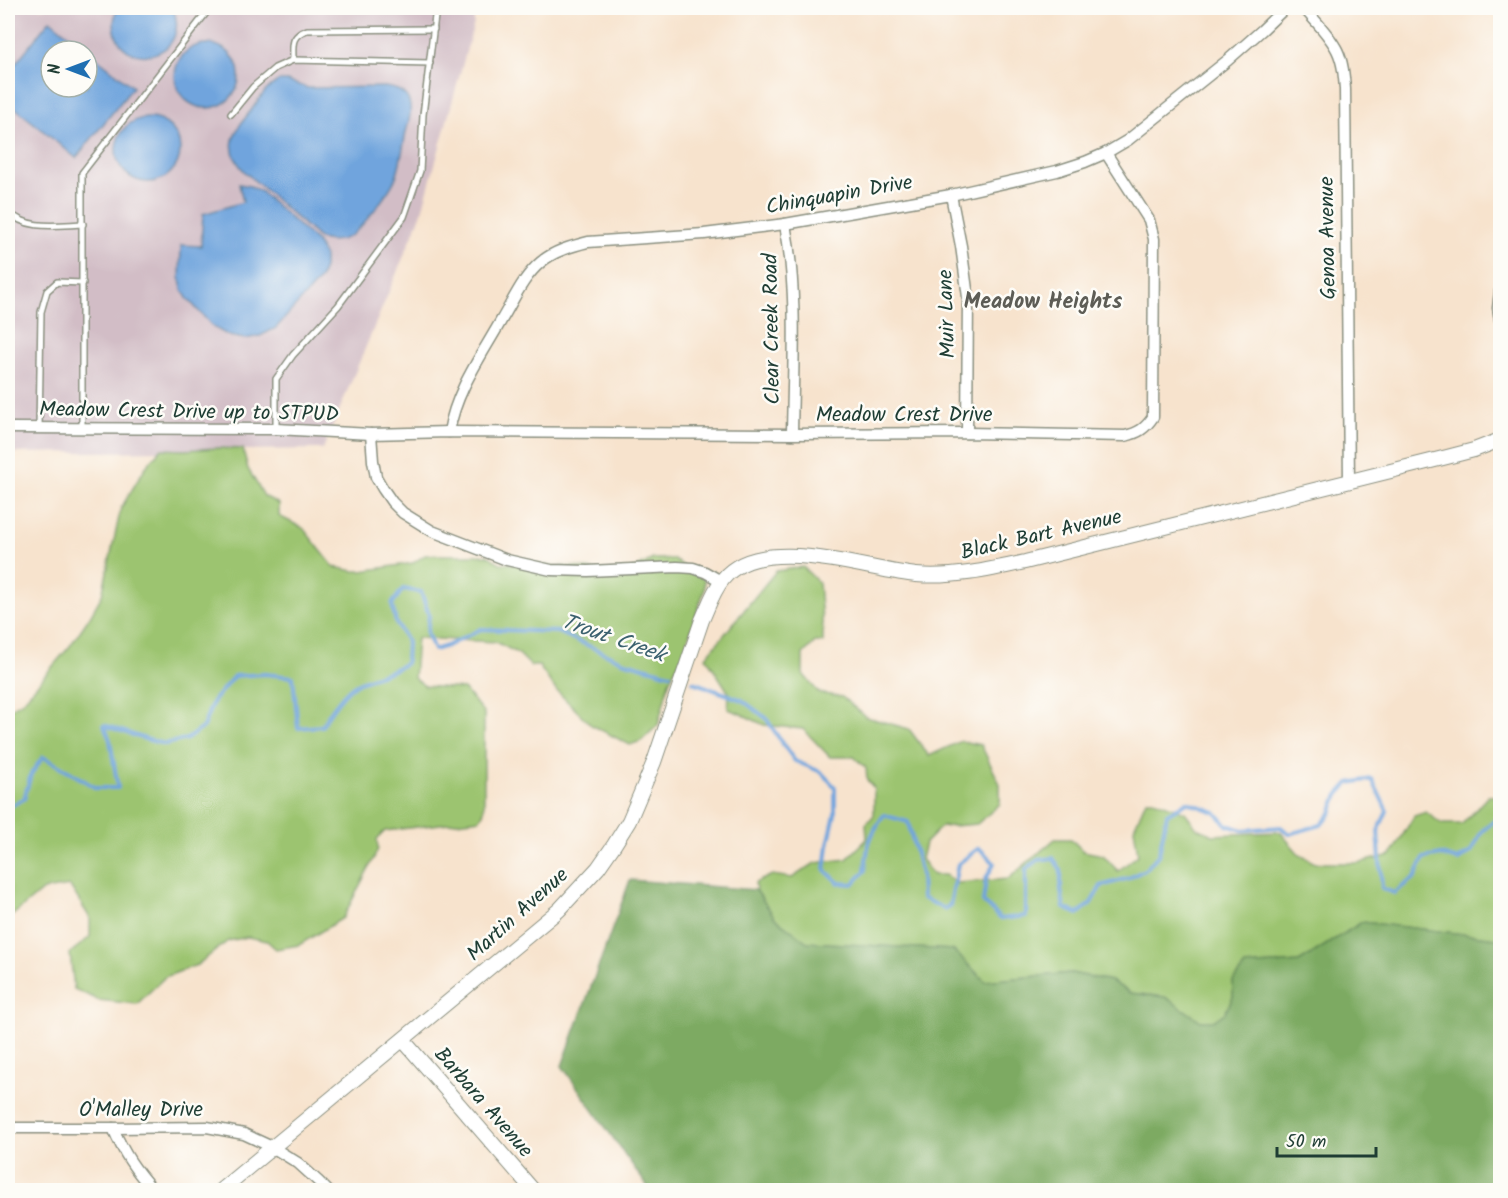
<svg xmlns="http://www.w3.org/2000/svg" width="1508" height="1198" font-family="Kalam,sans-serif">
  <style>
    .industrial { fill: #d2bdc6; fill-rule: evenodd }
    .green { fill: #9cc470; stroke: #5e8052; stroke-width: 1.5 }
    .forest { fill: #7daa62; stroke: #4e744b; stroke-width: 1.5 }
    .water { fill: #70a4dd; stroke: #487088; stroke-width: 1.5; fill-rule: evenodd }
    .lines { fill: none; stroke-linecap: round; stroke-linejoin: round }
    .stream { stroke: #70a4dd; stroke-width: 4 }
    .service-casing { stroke: #8b9080; stroke-width: 8 }
    .minor-casing { stroke: #8b9080; stroke-width: 13 }
    .tertiary-casing { stroke: #8b9080; stroke-width: 16 }
    .service { stroke: #fff; stroke-width: 5 }
    .minor { stroke: #fff; stroke-width: 10 }
    .tertiary { stroke: #fff; stroke-width: 14 }
    .labels { text-anchor: middle; stroke-width: 5; stroke-linejoin: round; paint-order: stroke }
    .street-label { font-size: 21px; fill: #1f3d34; stroke: #fdfcf7 }
    .neighbourhood-label { font-size: 22px; font-weight: bold; fill: #5d5d56; stroke: #fdfcf7 }
    .water-label { font-size: 22px; font-style: italic; fill: #3b616f; stroke: #fdfcf7 }
  </style>
  <rect width="100%" height="100%" fill="#fdfcf7"/>
  <filter id="ink" filterUnits="userSpaceOnUse"><feTurbulence type="fractalNoise" baseFrequency=".0167" numOctaves="2"/><feDisplacementMap in="SourceGraphic" scale="12" xChannelSelector="R" yChannelSelector="G"/><feConvolveMatrix kernelMatrix="1 2 1 2 8 2 1 2 1" color-interpolation-filters="sRGB"/></filter>
  <filter id="wash" filterUnits="userSpaceOnUse"><feTurbulence type="fractalNoise" baseFrequency=".008" numOctaves="4" result="noise"/><feDisplacementMap in="SourceGraphic" scale="24" xChannelSelector="R" yChannelSelector="G"/><feGaussianBlur stdDeviation="1.35" result="paint"/><feColorMatrix in="noise" values="0 0 0 0 0 0 0 0 0 0 0 0 0 0 0 0 0 1.4 0 .05"/><feComposite in="paint" operator="in"/></filter>
  <g filter="url(#wash)">
    <rect width="100%" height="100%" fill="#f7e3cd"/>
    <path class="industrial" d="M8,8h466v15l-53,192 -98,234 -315,4zM51,51h36v36h-36z"/>
    <g class="green">
      <polygon points="217,448 243,449 248,469 264,496 279,504 279,516 303,528 334,567 354,571 362,571 413,563 425,555 487,555 500,563 575,567 622,575 653,559 673,559 704,579 704,591 683,655 669,682 658,725 641,741 630,745 591,725 555,689 539,666 531,666 519,654 496,642 417,638 414,678 425,686 464,689 484,713 484,811 480,819 385,831 377,839 378,849 374,858 343,918 299,945 276,949 267,941 248,937 228,941 197,965 165,977 137,1004 98,1000 74,989 70,953 90,937 90,918 70,886 43,890 8,919 8,710 23,701 70,646 89,618 102,595 121,508 145,468 161,449 184,450"/>
      <polygon points="803,567 819,583 823,632 823,642 815,642 803,654 803,674 819,693 842,697 866,717 909,729 929,756 961,741 981,745 1000,784 1000,804 977,824 941,827 925,843 921,859 933,875 945,875 957,883 1008,879 1055,839 1071,839 1083,851 1103,855 1118,871 1138,855 1134,828 1146,800 1154,800 1185,812 1197,828 1213,835 1280,832 1300,855 1315,863 1358,863 1391,855 1414,816 1426,812 1442,824 1462,824 1488,796 1500,796 1500,934 1497,938 1362,922 1299,962 1245,966 1233,981 1233,997 1225,1013 1213,1021 1201,1021 1165,997 1130,993 1111,981 1071,973 985,981 953,950 807,942 775,918 756,890 755,883 772,875 792,878 815,863 847,859 867,839 866,824 874,815 874,788 867,780 866,768 854,757 830,757 803,729 764,725 739,713 728,709 729,693 706,657 776,571"/>
    </g>
    <polygon class="forest" points="630,880 756,890 775,918 807,942 953,950 985,981 1071,973 1111,981 1130,993 1165,997 1201,1021 1213,1021 1225,1013 1233,997 1233,981 1245,966 1299,962 1362,922 1497,938 1500,934 1500,1190 650,1190 562,1066"/>
    <g class="water">
      <path d="M118,8h55c19,48 -45,64 -57,27 -3,-10 -3,-18 2,-27z"/>
      <path d="M50,20l83,67 -57,71 -68,-56v-29zM51,51h36v36h-36z"/>
      <circle cx="207" cy="76" r="32"/>
      <path d="M278,81h9l21,7 77,-1c8,1 16,3 21,9 8,10 3,25 0,36 -3,15 -5,30 -10,45 -5,13 -33,50 -45,58 -10,7 -20,7 -31,4l-75,-67c-23,-25 -11,-40 7,-63 8,-11 14,-21 26,-28z"/>
      <circle cx="148" cy="150" r="32"/>
      <polygon points="239,184 250,186 260,191 317,242 324,256 324,268 320,279 276,328 260,336 245,339 229,336 213,327 187,298 182,289 180,280 181,245 201,246 203,214 243,202"/>
    </g>
    <g class="lines">
      <g class="stream">
        <path d="M693,682l49,18 24,18 16,25 13,18 26,11 14,15v27l-7,31 -3,25 14,13 14,1 12,-13c2,-25 4,-35 19,-56l24,7 13,52 1,24 23,11 5,-4 8,-41 21,-16 15,15 -8,16 -3,23 18,17 25,-3v-47l12,-9 15,-2 8,12v20l3,18 14,6 13,-11 10,-17 28,-8 17,-9 13,-15 8,-40 20,-12 28,10 12,13 16,5 38,-3 8,7 32,-9 10,-12 7,-18 11,-12 23,-4 15,32 -9,20 4,57 12,5 21,-16 9,-19 17,-3 17,5 13,-8 11,-21 16,-13 2,1"/>
        <path d="M8,807l16,-8 7,-25 12,-17 27,15 26,16h22l-8,-48 -6,-15 41,14 20,5 22,-5 16,-12 10,-26 21,-25 31,-2 28,3 5,51 24,-2c6,-12 24,-38 36,-43 17,-8 32,-9 48,-20l1,-22 -11,-18 -4,-19 11,-15 18,3 8,23 -2,18 7,17 13,-4 34,-17 77,3 64,29 48,13"/>
      </g>
    </g>
  </g>
  <g filter="url(#ink)">
    <g class="lines">
      <g class="service-casing">
        <g id="service">
          <path d="M293,60c0,-15 -3,-24 14,-30l127,-1"/>
          <polyline points="231,114 253,87 275,68 293,60 430,63"/>
          <path d="M8,211c18,20 50,14 75,13"/>
          <polyline points="82,427 82,173 210,8"/>
          <polyline points="39,428 41,312 47,291 57,282 83,283"/>
          <polyline points="276,429 276,379 293,355 338,306 404,217 420,171 423,115 436,8"/>
        </g>
      </g>
      <g class="minor-casing">
        <g id="minor">
          <path d="M1304,8c11,13 25,26 33,42 6,12 7,26 8,39l4,392"/>
          <polyline points="951,195 961,246 968,297 967,433"/>
          <path d="M785,224c13,69 8,140 7,210"/>
          <polyline points="1500,291 1498,308 1500,320"/>
          <path d="M8,428l268,1 95,5 78,-2 343,2 175,-1 158,3c13,-3 20,-7 28,-19l1,-178 -5,-19 -43,-67"/>
          <path d="M449,432c7,-42 33,-77 53,-113 12,-20 21,-42 39,-57 13,-11 31,-16 47,-20l116,-8 81,-10 166,-29 106,-24 28,-9 21,-9 22,-13 100,-80 34,-30 23,-22"/>
          <polyline points="371,434 373,461 376,477 383,489 392,502 403,513 432,531 507,560 551,570 588,571 677,567 693,568 705,572 721,581"/>
          <polyline points="8,1128 113,1128 207,1127 244,1134 272,1147 298,1163 319,1182 327,1190"/>
          <path d="M113,1128c11,26 22,42 40,62"/>
        </g>
      </g>
      <g class="tertiary-casing">
        <g id="tertiary">
          <polyline points="403,1040 533,1190"/>
          <path d="M221,1190l338,-280 39,-42 16,-23 15,-24 25,-59 48,-142c6,-13 11,-29 21,-41 38,-47 142,-9 193,-4 37,3 73,-5 109,-13l422,-105 27,-7 26,-10"/>
        </g>
      </g>
      <use href="#service" class="service"/>
      <use href="#minor" class="minor"/>
      <use href="#tertiary" class="tertiary"/>
    </g>
  </g>
  <g class="labels">
    <g class="street-label">
      <text transform="translate(839 194) rotate(-10)" y="7">Chinquapin Drive</text>
      <text transform="translate(1327 238) rotate(-91)" y="7">Genoa Avenue</text>
      <text transform="translate(946 314) rotate(-92)" y="7">Muir Lane</text>
      <text transform="translate(771 329) rotate(-91)" y="7">Clear Creek Road</text>
      <text transform="translate(189 411) rotate(1)" y="7">Meadow Crest Drive up to STPUD</text>
      <text x="904" y="421">Meadow Crest Drive</text>
      <text transform="translate(1041 534) rotate(-13)" y="7">Black Bart Avenue</text>
      <text transform="translate(517 914) rotate(-42)" y="7">Martin Avenue</text>
      <text transform="translate(484 1102) rotate(49)" y="7">Barbara Avenue</text>
      <text x="141" y="1116">O'Malley Drive</text>
    </g>
    <g class="neighbourhood-label">
      <text x="1043" y="308">Meadow Heights</text>
    </g>
    <g class="water-label">
      <text transform="translate(614 637) rotate(19)" y="8">Trout Creek</text>
    </g>
  </g>
  <rect width="1508" height="1198" fill="none" stroke="#fdfcf7" stroke-width="30"/>
  <g transform="translate(69 69) rotate(270)"><circle r="28" fill="#fdfcf7" stroke="#a4b0a9" stroke-width="1.5"/>
  <path d="M0-4.5L10 22L0 15L-10 22Z" fill="#1f6fb2"/>
  <text y="-9" font-size="16" font-weight="bold" text-anchor="middle" fill="#1f3d34">N</text>
  </g>
  <path d="M1277 1147v9h99v-9" fill="none" stroke="#1f3d34" stroke-width="3"/>
  <text x="1286" y="1147" font-size="18" fill="#1f3d34" stroke="#fdfcf7" stroke-width="4.5" paint-order="stroke">50 m</text>
</svg>
